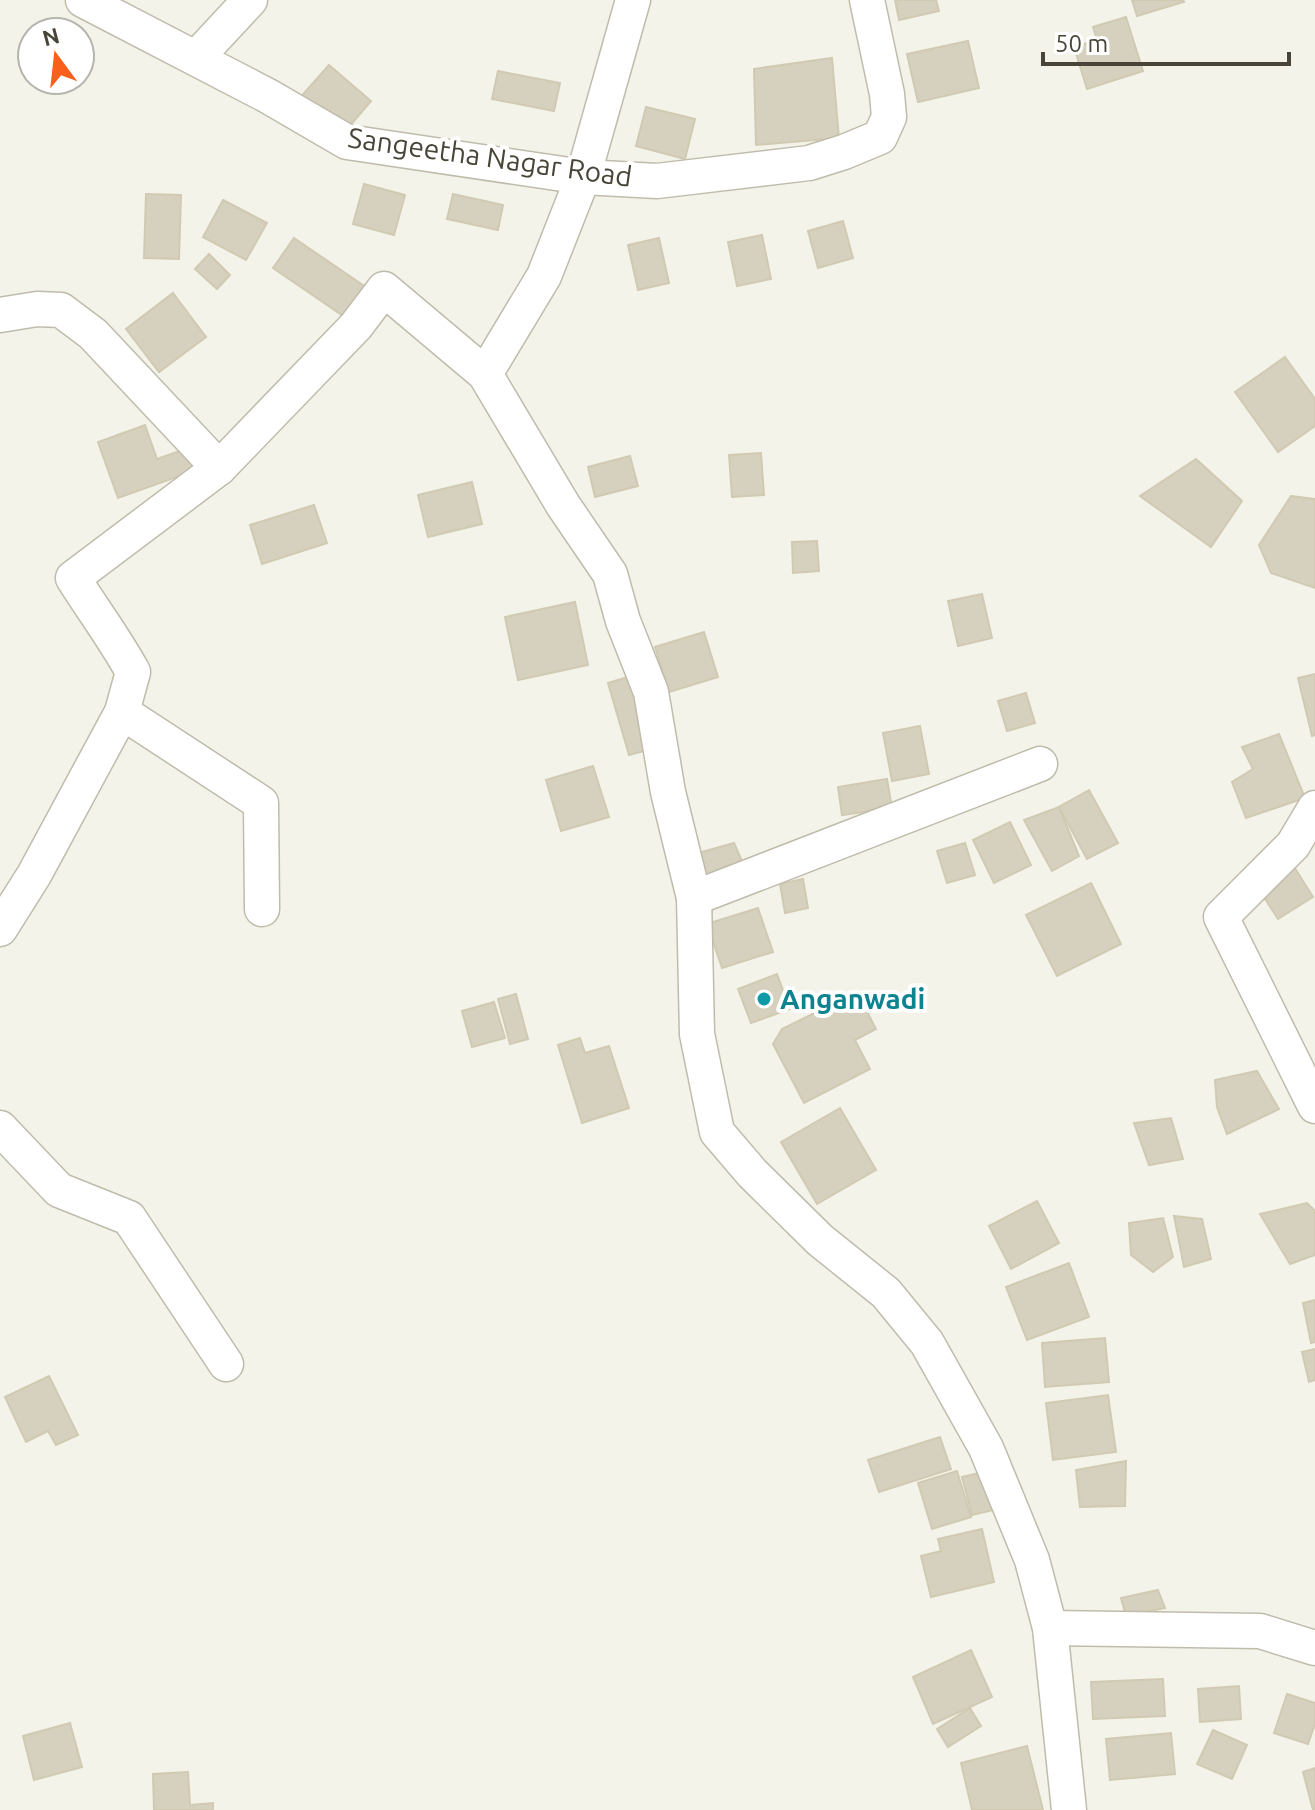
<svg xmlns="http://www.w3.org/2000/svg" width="1315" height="1810" font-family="Ubuntu,sans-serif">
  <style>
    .building { fill: #d6d1be; stroke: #d1cab2; stroke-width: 2 }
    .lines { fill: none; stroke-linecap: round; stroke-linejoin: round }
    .minor-casing { stroke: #c0bcac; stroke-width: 37 }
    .minor { stroke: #fff; stroke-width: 34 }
    .culture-dot { fill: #0f9aa8; stroke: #fff; stroke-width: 3 }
    .labels { text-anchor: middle; stroke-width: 8; stroke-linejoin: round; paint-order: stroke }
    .street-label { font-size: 28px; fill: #484437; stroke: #fff }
    .culture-label { font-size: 28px; font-weight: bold; fill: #0d838f; stroke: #fff; text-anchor: start }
  </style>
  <rect width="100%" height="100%" fill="#f4f3e9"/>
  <g class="building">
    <polygon points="895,0 936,0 939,11 899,20"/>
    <polygon points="1132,0 1183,0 1184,2 1137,16"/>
    <polygon points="1126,17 1143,71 1087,89 1074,47 1097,40 1093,27"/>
    <polygon points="968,41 979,88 918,102 907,54"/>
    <polygon points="832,58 839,138 756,145 754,69"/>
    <polygon points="329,65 371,101 342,135 299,99"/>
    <polygon points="498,71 560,83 554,111 492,99"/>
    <polygon points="646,107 695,119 685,159 636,146"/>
    <polygon points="364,184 405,195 394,235 353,224"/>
    <polygon points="146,194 181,195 179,259 144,258"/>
    <polygon points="453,194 503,205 498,230 447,219"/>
    <polygon points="223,200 267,223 246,260 203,237"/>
    <polygon points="843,221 853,258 818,268 808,231"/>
    <polygon points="762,235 771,279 737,286 728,242"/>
    <polygon points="294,238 376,294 355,324 273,268"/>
    <polygon points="659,238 669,283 638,290 628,245"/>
    <polygon points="209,254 230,275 217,289 195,269"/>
    <polygon points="173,293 206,337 159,372 126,329"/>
    <polygon points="1285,357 1315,399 1315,426 1278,452 1235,392"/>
    <polygon points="145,425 157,459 191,447 199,469 118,498 98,442"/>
    <polygon points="761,453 764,495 732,497 729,455"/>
    <polygon points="630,456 638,486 595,497 588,467"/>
    <polygon points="1196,459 1242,501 1211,547 1140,496"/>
    <polygon points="472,482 482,524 428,537 418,495"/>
    <polygon points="1291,496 1315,499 1315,588 1271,573 1259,545"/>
    <polygon points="314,505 327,543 262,564 250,525"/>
    <polygon points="817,541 819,571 793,573 792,542"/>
    <polygon points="982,594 992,638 958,646 948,601"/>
    <polygon points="575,602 588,665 518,680 505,617"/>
    <polygon points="704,632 718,677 669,692 655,647"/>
    <polygon points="638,674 658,747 629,755 608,683"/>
    <polygon points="1315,674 1315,735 1312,736 1298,678"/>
    <polygon points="1026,693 1035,723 1007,731 998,701"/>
    <polygon points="920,726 929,774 892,781 883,733"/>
    <polygon points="1279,734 1305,798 1246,818 1232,782 1253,769 1242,747"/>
    <polygon points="593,766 609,817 561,831 546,780"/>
    <polygon points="887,779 892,808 842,815 838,787"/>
    <polygon points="1089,790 1118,843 1087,859 1059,807"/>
    <polygon points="1059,807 1079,856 1052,871 1024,820"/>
    <polygon points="1010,822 1031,865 994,883 973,840"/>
    <polygon points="734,843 745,868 710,883 695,854"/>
    <polygon points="965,843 975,875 947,883 937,851"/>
    <polygon points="1291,862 1313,897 1278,919 1256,885"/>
    <polygon points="803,879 808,908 785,913 780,884"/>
    <polygon points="1091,883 1121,944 1057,976 1026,915"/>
    <polygon points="758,908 773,952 722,968 707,924"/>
    <polygon points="777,974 790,1009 751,1023 738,989"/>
    <polygon points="857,992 876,1029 855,1040 870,1069 804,1103 773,1044 782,1029"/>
    <polygon points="516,994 528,1039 510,1044 498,999"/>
    <polygon points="494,1002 505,1038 472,1047 462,1011"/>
    <polygon points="580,1038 585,1053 609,1046 629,1108 582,1123 558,1045"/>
    <polygon points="1257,1071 1279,1109 1227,1134 1217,1107 1215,1080"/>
    <polygon points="840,1108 876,1170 817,1204 781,1142"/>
    <polygon points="1171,1118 1183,1159 1149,1165 1134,1123"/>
    <polygon points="1037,1201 1059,1243 1011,1269 989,1226"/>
    <polygon points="1307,1203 1315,1211 1315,1255 1290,1264 1260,1214"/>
    <polygon points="1174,1216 1202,1219 1211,1259 1184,1267"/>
    <polygon points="1163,1218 1173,1257 1153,1272 1131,1255 1129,1223"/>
    <polygon points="1069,1263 1089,1317 1027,1340 1006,1287"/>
    <polygon points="1315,1300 1315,1342 1311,1343 1303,1303"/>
    <polygon points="1105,1338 1109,1382 1045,1387 1042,1343"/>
    <polygon points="1315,1349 1315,1380 1309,1382 1302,1352"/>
    <polygon points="49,1376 78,1435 56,1445 48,1431 26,1442 5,1397"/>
    <polygon points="1108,1395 1116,1452 1053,1460 1046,1403"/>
    <polygon points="940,1437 951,1469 879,1492 868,1460"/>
    <polygon points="1126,1461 1125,1506 1080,1507 1076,1470"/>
    <polygon points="957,1471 971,1517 932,1529 918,1483"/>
    <polygon points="984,1472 993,1510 972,1515 962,1477"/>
    <polygon points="982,1529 994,1582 931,1597 921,1556 941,1551 938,1539"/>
    <polygon points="1158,1590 1165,1608 1126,1616 1121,1598"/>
    <polygon points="971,1650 992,1697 933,1724 913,1677"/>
    <polygon points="1163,1679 1165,1716 1093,1719 1091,1682"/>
    <polygon points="1239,1686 1241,1719 1200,1722 1198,1689"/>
    <polygon points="1287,1694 1315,1703 1315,1724 1308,1744 1274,1733"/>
    <polygon points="970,1708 981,1726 948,1747 937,1729"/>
    <polygon points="70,1723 82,1767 34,1780 23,1736"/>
    <polygon points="1213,1730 1247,1745 1232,1779 1197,1764"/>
    <polygon points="1171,1733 1175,1774 1110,1780 1106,1739"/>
    <polygon points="1027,1746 1043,1810 972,1810 961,1763"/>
    <polygon points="1315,1768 1315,1810 1313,1810 1303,1772"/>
    <polygon points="188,1772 190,1805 213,1803 213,1810 154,1810 153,1774"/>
  </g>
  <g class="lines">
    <g class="minor-casing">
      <g id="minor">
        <polyline points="83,0 268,96 347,142 583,177 657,181 809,163 844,152 880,137 889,117 887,94 867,0"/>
        <polyline points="633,0 583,177 544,276 485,374 563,505 610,574 623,621 651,692 668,792 694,898 697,1034 717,1132 752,1173 820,1240 886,1293 927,1343 986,1448 1032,1560 1050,1628 1069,1810"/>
        <polyline points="196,58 250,0"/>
        <polyline points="0,315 37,309 61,310 93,334 219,468"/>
        <polyline points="122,712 261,803 262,909"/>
        <polyline points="1315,808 1293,845 1221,917 1315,1106"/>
        <polyline points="694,898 1040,764"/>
        <path d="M0,929l34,-54 88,-163 11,-40c-18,-33 -40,-62 -60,-94l146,-110 137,-142 28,-37 101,85"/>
        <polyline points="0,1128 59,1190 129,1218 226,1364"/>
        <polyline points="1050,1628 1260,1631 1315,1648"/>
      </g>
    </g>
    <use href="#minor" class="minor"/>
  </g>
  <circle class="culture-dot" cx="764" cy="999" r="8"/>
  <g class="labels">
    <g class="street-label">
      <text transform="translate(490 157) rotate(8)" y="10">Sangeetha Nagar Road</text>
    </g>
    <g class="culture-label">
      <text x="780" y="1009">Anganwadi</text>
    </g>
  </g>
  <g transform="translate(56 56) rotate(345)"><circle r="38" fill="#ffffff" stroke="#b6b4af" stroke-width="2"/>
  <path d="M0-6L14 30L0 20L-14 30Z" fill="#f9601b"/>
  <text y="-12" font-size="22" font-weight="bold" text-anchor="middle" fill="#484437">N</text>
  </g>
  <path d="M1043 52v12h246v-12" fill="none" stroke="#484437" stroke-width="4"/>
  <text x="1055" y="52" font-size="24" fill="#484437" stroke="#ffffff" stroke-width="6" paint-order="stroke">50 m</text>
</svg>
